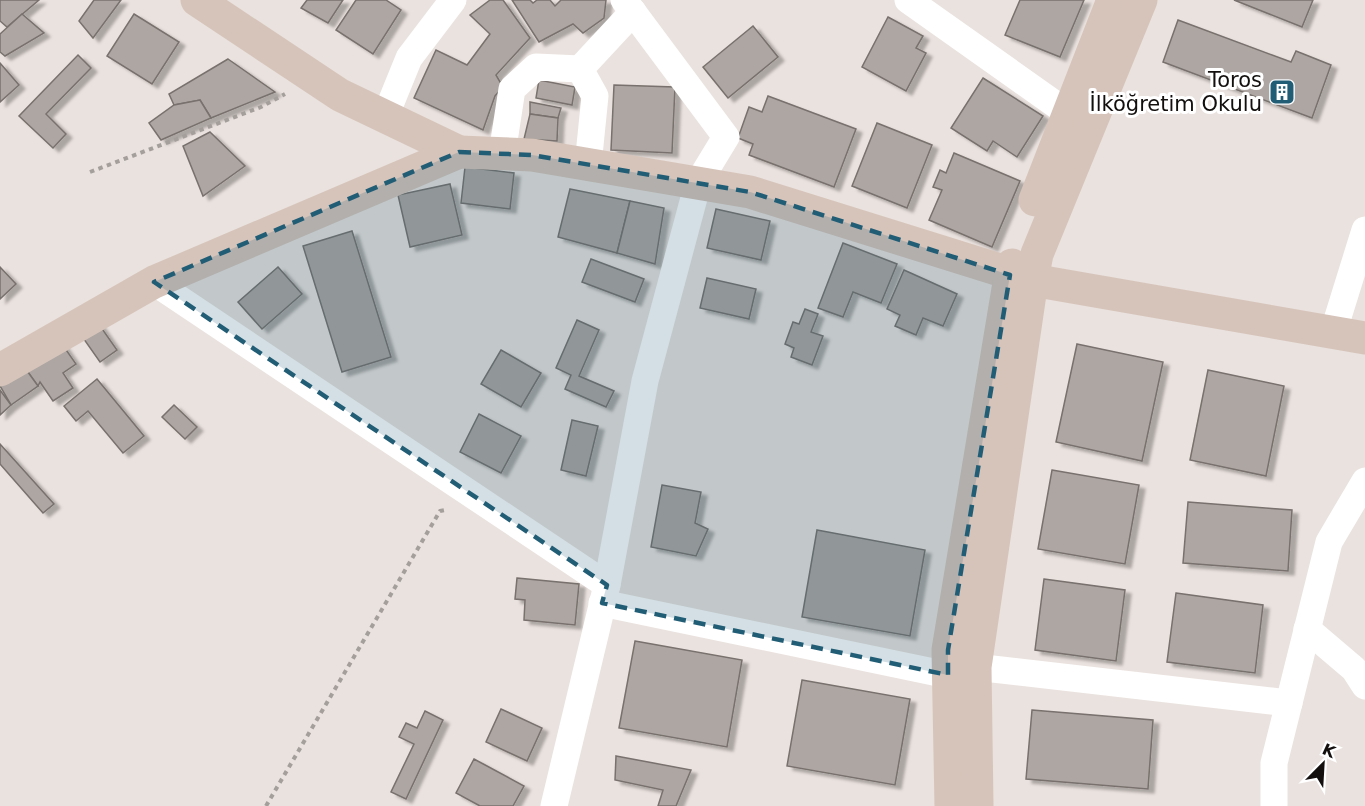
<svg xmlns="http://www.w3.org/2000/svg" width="1365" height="806" font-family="'DejaVu Sans',sans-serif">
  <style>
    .building { fill: #ada6a2; stroke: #78716d; stroke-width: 1.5; filter: url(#shadow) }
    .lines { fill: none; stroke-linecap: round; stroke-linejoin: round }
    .path { stroke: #a59f9c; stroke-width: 4; stroke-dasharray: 4.5 4.5; stroke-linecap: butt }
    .street { stroke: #fff; stroke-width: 27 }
    .secondary { stroke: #d6c4ba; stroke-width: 33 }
    .marked { fill: #225d76; fill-opacity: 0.2; stroke: #225d76; stroke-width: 4.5; stroke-dasharray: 12 8; stroke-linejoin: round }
    .labels { text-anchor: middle; stroke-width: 6; stroke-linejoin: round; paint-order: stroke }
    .poi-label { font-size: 21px; fill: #120f0e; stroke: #fff; text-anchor: end }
  </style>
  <defs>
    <filter id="shadow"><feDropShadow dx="6" dy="4" stdDeviation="1.5" flood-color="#0004"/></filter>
  </defs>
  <rect width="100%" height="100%" fill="#eae2de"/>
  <g class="building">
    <polygon points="0,0 39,0 7,27 0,21"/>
    <polygon points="94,0 121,0 93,38 79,21"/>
    <polygon points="307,0 343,0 328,23 301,8"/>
    <polygon points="356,0 386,0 401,10 373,54 336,30"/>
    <polygon points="490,0 503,0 530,38 496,75 503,87 495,96 483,130 414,98 436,50 467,65 490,34 470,15"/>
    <polygon points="512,0 530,0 533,3 537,0 550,0 555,6 561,0 606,0 604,18 583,33 573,24 539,42"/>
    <polygon points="1020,0 1084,0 1060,57 1005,35"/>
    <polygon points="1234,0 1313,0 1302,27"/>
    <polygon points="22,14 44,33 5,56 0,52 0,34"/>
    <polygon points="134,14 179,42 152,84 107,56"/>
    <polygon points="888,17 923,36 916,48 926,53 906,91 862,67"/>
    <polygon points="1178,20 1291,62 1296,51 1331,65 1312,118 1163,62"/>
    <polygon points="753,26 778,57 728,98 703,67"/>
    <polygon points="78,55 91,68 46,114 66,134 53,148 19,116"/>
    <polygon points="228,59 275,92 211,118 200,100 174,105 169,94"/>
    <polygon points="0,63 19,85 0,102"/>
    <polygon points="983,78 1043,116 1017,157 993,141 987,151 951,128"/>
    <polygon points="539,80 575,87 572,105 536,98"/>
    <polygon points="614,85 675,87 672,153 611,150"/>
    <polygon points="768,96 856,129 834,187 749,155 753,144 738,138 749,107 762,112"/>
    <polygon points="200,100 211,118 161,140 149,123 174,105"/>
    <polygon points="530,102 561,108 558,118 530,114"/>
    <polygon points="530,114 558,118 557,141 524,139"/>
    <polygon points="877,123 932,145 907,208 852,186"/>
    <polygon points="210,132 245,166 203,196 183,146"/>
    <polygon points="954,153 1020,181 992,247 929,220 942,190 933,187 940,170 946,173"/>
    <polygon points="465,167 514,173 510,209 461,203"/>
    <polygon points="450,184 462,235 410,247 398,195"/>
    <polygon points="570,189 630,201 617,253 558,237"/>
    <polygon points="630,201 664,208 655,264 617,253"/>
    <polygon points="716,209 770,221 761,260 707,248"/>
    <polygon points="352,231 391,357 342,372 303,246"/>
    <polygon points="843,243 897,264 881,303 853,292 843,317 818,308"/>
    <polygon points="591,259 644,279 635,302 582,282"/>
    <polygon points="0,267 16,284 0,299"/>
    <polygon points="278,267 302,294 262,329 238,302"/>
    <polygon points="904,270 957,294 943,326 923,318 916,335 895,326 900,315 887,309"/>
    <polygon points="707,278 756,289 749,319 700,308"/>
    <polygon points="805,309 818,314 811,332 823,336 812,365 791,357 794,348 785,344 793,322 799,324"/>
    <polygon points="577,320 599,330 579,376 614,391 606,407 565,389 571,375 556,368"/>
    <polygon points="98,323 117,350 100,362 81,335"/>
    <polygon points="62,344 76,364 63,373 73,388 53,401 40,382 38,386 25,368"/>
    <polygon points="1077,344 1163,362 1142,461 1056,442"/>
    <polygon points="501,350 541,373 521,407 481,384"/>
    <polygon points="25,368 38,386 11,405 0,386"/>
    <polygon points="1208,370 1284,386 1266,476 1190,460"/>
    <polygon points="97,379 144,436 123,453 88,411 76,421 64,406"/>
    <polygon points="0,390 11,405 0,415"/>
    <polygon points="174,405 197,427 185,439 162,417"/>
    <polygon points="479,414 521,436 501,473 460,452"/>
    <polygon points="572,420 598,426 586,476 561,470"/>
    <polygon points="0,444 54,504 43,513 0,464"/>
    <polygon points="1052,470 1139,485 1125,564 1038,549"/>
    <polygon points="662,485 701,492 695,523 708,529 696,556 651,547"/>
    <polygon points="1188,502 1292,510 1288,571 1183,563"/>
    <polygon points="817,530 925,550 910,636 802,617"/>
    <polygon points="517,578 579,584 575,625 524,620 525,600 515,599"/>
    <polygon points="1044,579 1125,590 1116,661 1035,650"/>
    <polygon points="1176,593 1263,605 1255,673 1167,662"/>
    <polygon points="635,641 742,660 727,747 619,728"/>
    <polygon points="802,680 910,699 895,785 787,766"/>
    <polygon points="501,709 542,728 527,761 486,742"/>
    <polygon points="1032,710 1153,720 1148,789 1026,779"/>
    <polygon points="425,711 443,720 406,799 391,792 414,744 399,737 406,723 417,728"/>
    <polygon points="616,756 691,770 676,806 658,806 663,790 615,780"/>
    <polygon points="474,759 524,786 513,806 480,806 456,793"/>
  </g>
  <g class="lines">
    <g class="path">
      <polyline points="90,172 261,107 285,94"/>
      <polyline points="266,806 440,511 445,510"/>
    </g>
    <g class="street">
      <polyline points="908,0 1069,114"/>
      <polyline points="580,69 633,12"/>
      <polyline points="385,117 409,58 453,0"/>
      <polyline points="502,154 512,89 536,67 580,69 595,96 588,165"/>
      <polyline points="154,282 607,585"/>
      <polyline points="1333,333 1365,230"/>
      <polyline points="602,603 948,675"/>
      <polyline points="1307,629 1354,669 1365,686"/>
      <polyline points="975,667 1289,703"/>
      <polyline points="554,806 607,585 645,381 698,183 726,137 624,0"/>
      <polyline points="1274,806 1274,763 1329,542 1365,481"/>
    </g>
    <g class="secondary">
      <polyline points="197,0 340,95 459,152"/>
      <polyline points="1035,200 1113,0"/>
      <polyline points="0,370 154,282 459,152 532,155 750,192 1032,280 1365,338"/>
      <polyline points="951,806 948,650 1012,265"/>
      <polyline points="977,806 975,667 1032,280 1037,254 1141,0"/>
    </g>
  </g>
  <path class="marked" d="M459,152l73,3 218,37 260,83 -62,375v25l-346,-72 5,-18 -453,-303z"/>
  <defs>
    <g id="building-square" transform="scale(1.35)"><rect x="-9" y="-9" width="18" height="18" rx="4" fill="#225d76" stroke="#fff"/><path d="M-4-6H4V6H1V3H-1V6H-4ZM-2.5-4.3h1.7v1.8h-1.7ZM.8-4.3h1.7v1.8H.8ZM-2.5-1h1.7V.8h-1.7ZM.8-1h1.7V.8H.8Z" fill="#fff"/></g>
  </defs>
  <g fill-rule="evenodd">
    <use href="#building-square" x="1282" y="92"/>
  </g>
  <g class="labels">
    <g class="poi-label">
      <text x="1262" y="87">Toros<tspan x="1262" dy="24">İlköğretim Okulu</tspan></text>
    </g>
  </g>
  <g transform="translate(1323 764) rotate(24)" stroke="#ffffff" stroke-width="4.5" paint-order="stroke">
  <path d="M0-4.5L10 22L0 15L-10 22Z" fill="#120f0e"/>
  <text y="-9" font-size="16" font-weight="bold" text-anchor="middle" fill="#120f0e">K</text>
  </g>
</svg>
